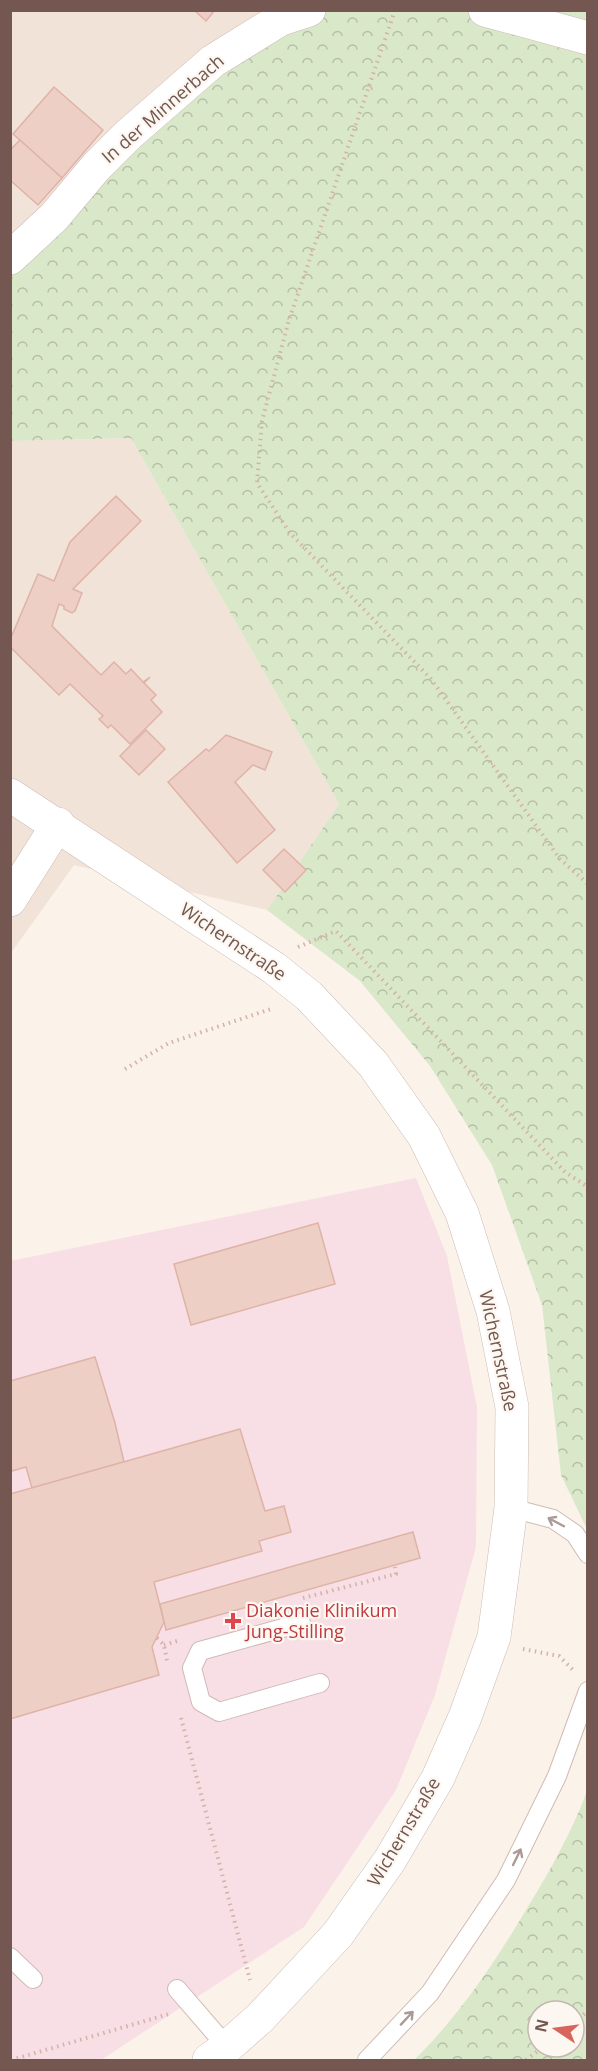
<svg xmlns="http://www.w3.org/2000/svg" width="598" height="2071" font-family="'Open Sans',sans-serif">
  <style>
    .residential { fill: #f2e3d9 }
    .medical { fill: #f8dfe5 }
    .forest { fill: url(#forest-crowns); fill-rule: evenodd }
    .building { fill: #eecfc5; stroke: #dfb3a7; stroke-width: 1.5 }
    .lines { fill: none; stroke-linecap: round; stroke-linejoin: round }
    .service-casing { stroke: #cebbb4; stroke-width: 20 }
    .minor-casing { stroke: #cebbb4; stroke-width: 34 }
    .tertiary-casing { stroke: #cebbb4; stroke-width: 34 }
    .path { stroke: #d3b2a7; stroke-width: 4; stroke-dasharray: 1.5 4.5; stroke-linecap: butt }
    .service { stroke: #fff; stroke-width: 18 }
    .minor { stroke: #fff; stroke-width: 33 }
    .tertiary { stroke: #fff; stroke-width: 33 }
    .oneway { stroke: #ab9a96 }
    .health-dot { fill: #e0444e; stroke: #fdf7f1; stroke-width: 2 }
    .labels { text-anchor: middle; stroke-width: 4.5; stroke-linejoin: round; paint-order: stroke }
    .street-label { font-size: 18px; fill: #735750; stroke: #fdf7f1 }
    .health-label { font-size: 18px; fill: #be3a42; stroke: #fdf7f1; text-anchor: start }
  </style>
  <defs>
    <pattern id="forest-crowns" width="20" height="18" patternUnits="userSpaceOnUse" patternTransform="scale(1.5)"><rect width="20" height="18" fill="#dae8ca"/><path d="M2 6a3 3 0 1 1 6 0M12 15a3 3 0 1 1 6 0" fill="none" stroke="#b5bfa6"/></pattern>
  </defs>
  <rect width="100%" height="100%" fill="#fbf2ea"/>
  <g class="residential">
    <polygon points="11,11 290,11 11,253"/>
    <polygon points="131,438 339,804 267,910 74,865 11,953 11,441"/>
  </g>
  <polygon class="medical" points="416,1178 447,1256 477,1407 476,1547 435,1695 396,1790 304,1927 101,2060 11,2060 10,1261"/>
  <g class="forest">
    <polygon points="290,11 587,11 587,1529 561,1475 542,1305 492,1165 430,1066 360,981 267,910 339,804 131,438 11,441 11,253"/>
    <path d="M587,1791v269h-173c46,-45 82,-99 115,-155 22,-36 43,-74 58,-114zM538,2011h36v36h-36z"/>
  </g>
  <g class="building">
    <polygon points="194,10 215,10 206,21"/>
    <polygon points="54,87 103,130 62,178 13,134"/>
    <polygon points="20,140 62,178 38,205 10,180 10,150"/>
    <polygon points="116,496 141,521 73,589 82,593 75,611 72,613 64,609 64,606 59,604 52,626 101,675 114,662 126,674 131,669 143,682 150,677 144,683 156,695 151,700 162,712 130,744 111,725 108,728 99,719 103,716 70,684 59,695 10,647 10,640 38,574 54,581 70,542"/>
    <polygon points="146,730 165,749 139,775 120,756"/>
    <polygon points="226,735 272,752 265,770 253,765 235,782 275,830 237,863 168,782 206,749 209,751"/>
    <polygon points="284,849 306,870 285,892 263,870"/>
    <polygon points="318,1223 335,1284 191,1325 174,1264"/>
    <polygon points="95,1357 115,1423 124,1462 32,1488 26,1467 12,1471 10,1464 10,1381"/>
    <polygon points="240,1429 265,1511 284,1506 291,1532 259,1541 262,1551 154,1582 164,1622 152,1647 159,1675 10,1719 10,1494"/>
    <polygon points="413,1532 420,1558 166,1630 160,1604"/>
  </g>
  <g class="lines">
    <g class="service-casing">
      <g id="service">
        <polyline points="511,1508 553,1519 575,1534 588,1554"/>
        <polyline points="301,1623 200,1651 192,1668 201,1702 219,1712 320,1683"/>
        <polyline points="10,1957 33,1979"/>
        <polyline points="177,1989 227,2047"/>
        <polyline points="367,2060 430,1993 506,1880 557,1776 588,1691"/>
      </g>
    </g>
    <g class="minor-casing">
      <g id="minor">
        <polyline points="485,10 588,38"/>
        <polyline points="10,258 54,217 96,167 128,135 213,61 281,19 309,10"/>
        <polyline points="10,900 58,824"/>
      </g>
    </g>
    <g class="tertiary-casing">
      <polyline id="tertiary" points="10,795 274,968 309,996 373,1064 424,1136 462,1213 493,1311 512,1407 511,1508 494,1637 465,1717 438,1778 390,1860 338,1934 260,2018 227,2047 209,2060"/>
    </g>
    <g class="path">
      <polyline points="395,10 289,320 262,421 257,483 290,533 431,679 560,859 588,884"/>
      <polyline points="298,947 336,931 565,1172 588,1187"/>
      <polyline points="125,1069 169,1043 274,1008"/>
      <polyline points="303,1598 396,1574 395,1567"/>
      <polyline points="157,1638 164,1645 167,1661"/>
      <polyline points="164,1645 177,1641"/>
      <polyline points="523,1649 559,1656 574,1671"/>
      <polyline points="181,1718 250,1980"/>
      <polyline points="574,2022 588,2011"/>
      <polyline points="11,2060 169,2014"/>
      <polyline points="526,2060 543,2047"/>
    </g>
    <use href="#service" class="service"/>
    <use href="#minor" class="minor"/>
    <use href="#tertiary" class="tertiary"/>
  </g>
  <defs><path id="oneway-shaft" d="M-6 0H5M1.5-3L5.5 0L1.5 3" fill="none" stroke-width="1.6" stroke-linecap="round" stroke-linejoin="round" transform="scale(1.5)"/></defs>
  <g class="oneway">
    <use href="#oneway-shaft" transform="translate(556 1522) rotate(-152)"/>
    <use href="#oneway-shaft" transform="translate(517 1857) rotate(-64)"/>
    <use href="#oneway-shaft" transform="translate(407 2018) rotate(-47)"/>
  </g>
  <path class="health-dot" d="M230 1612h6v6h6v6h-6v6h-6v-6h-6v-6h6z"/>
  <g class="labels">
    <g class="street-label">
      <text transform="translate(163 109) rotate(-41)" y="6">In der Minnerbach</text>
      <text transform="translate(233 942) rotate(34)" y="6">Wichernstraße</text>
      <text transform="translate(498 1351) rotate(78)" y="6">Wichernstraße</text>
      <text transform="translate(404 1832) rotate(-59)" y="6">Wichernstraße</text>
    </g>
    <g class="health-label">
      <text x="246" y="1617">Diakonie Klinikum<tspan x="246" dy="21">Jung-Stilling</tspan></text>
    </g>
  </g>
  <rect width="598" height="2071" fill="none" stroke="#735750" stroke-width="24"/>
  <g transform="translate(556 2029) rotate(283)"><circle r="28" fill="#fdf7f1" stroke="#c6b7b1" stroke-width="1.5"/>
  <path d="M0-4.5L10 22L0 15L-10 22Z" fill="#d8655c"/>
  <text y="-9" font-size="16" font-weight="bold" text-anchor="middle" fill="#735750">N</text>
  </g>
</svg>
